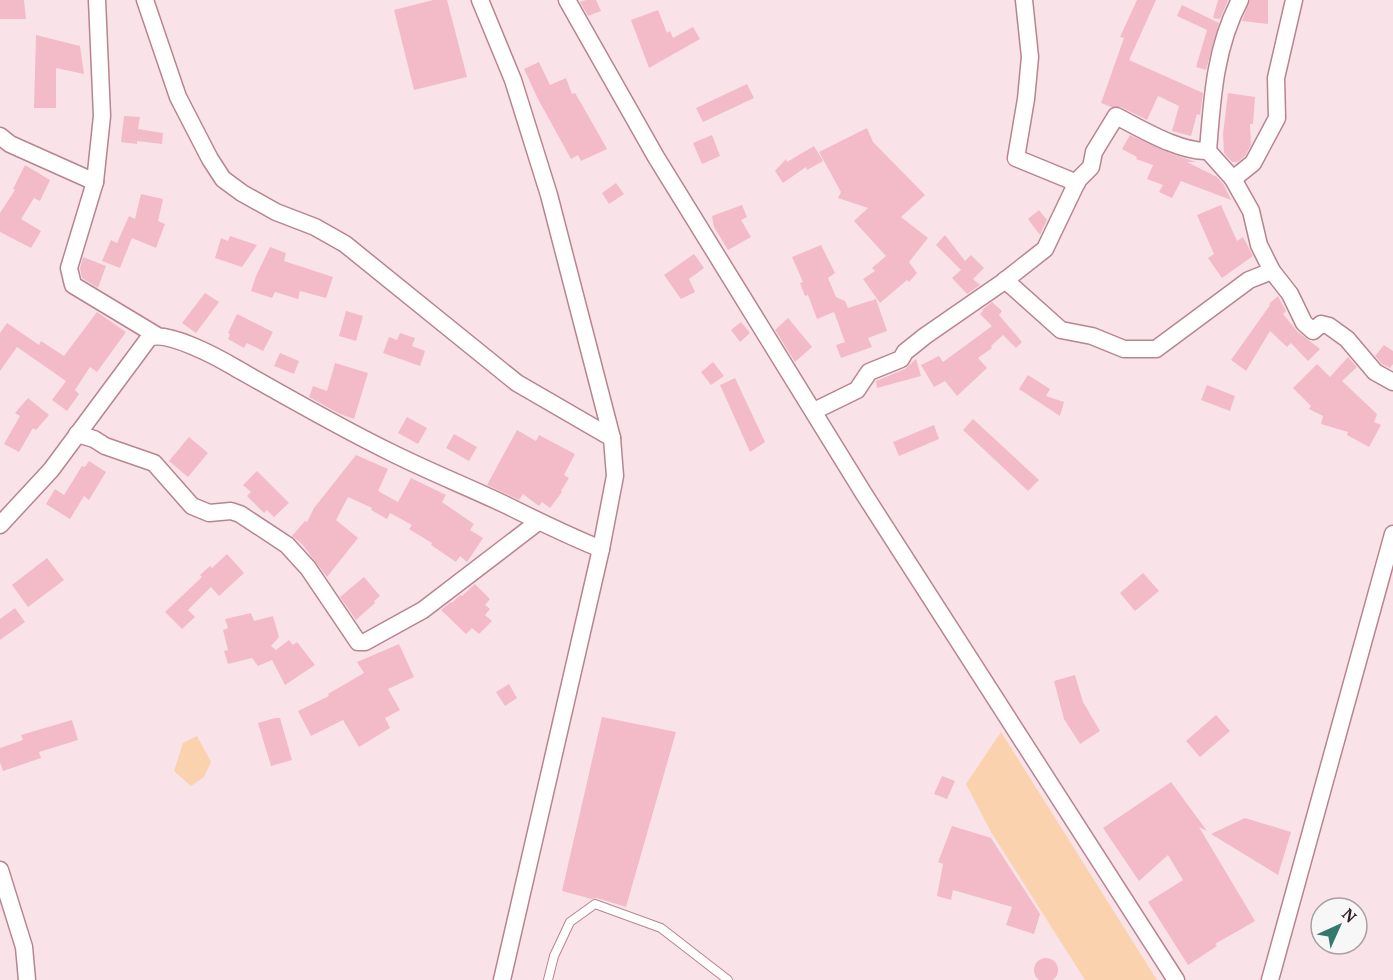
<svg xmlns="http://www.w3.org/2000/svg" width="1393" height="980" font-family="'PT Serif',serif">
  <style>
    .green { fill: #fad2ae }
    .building { fill: #f3bbc7 }
    .lines { fill: none; stroke-linecap: round; stroke-linejoin: round }
    .service-casing { stroke: #b88490; stroke-width: 10 }
    .minor-casing { stroke: #b88490; stroke-width: 19 }
    .service { stroke: #fff; stroke-width: 8 }
    .minor { stroke: #fff; stroke-width: 16 }
  </style>
  <rect width="100%" height="100%" fill="#fae3e8"/>
  <g class="green">
    <polygon points="1001,732 1157,980 1085,980 991,832 966,784"/>
    <polygon points="197,736 211,762 204,777 191,786 174,771 183,743"/>
  </g>
  <g class="building">
    <polygon points="0,0 24,0 26,19 0,19"/>
    <polygon points="433,0 447,0 467,77 414,90 394,10"/>
    <polygon points="586,0 596,0 601,11 588,16 580,2"/>
    <polygon points="1137,0 1156,0 1129,60 1203,93 1200,115 1197,114 1191,136 1172,131 1179,106 1158,96 1147,120 1121,107 1111,107 1101,103 1124,38 1120,37"/>
    <polygon points="1218,0 1228,0 1220,19 1213,18"/>
    <polygon points="1250,0 1268,0 1268,24 1242,21"/>
    <polygon points="1182,5 1219,23 1206,70 1196,67 1207,30 1177,16"/>
    <polygon points="658,10 667,33 670,31 673,38 693,27 700,39 649,68 631,20"/>
    <polygon points="36,35 80,46 84,74 56,68 56,108 34,108"/>
    <polygon points="539,62 550,85 566,78 572,94 575,93 581,103 607,149 581,161 578,155 571,159 538,99 524,69"/>
    <polygon points="747,84 754,98 703,122 696,108"/>
    <polygon points="1228,93 1255,97 1253,124 1250,124 1251,145 1245,156 1238,162 1232,162 1224,153 1223,134"/>
    <polygon points="124,116 140,117 138,129 163,133 162,144 137,141 137,144 121,142"/>
    <polygon points="867,128 873,142 925,195 901,217 928,238 909,262 917,273 909,282 907,280 880,303 863,279 875,271 872,268 886,256 854,221 868,208 838,198 841,192 819,152"/>
    <polygon points="712,135 720,156 702,164 693,143"/>
    <polygon points="1130,135 1169,153 1196,162 1187,162 1217,177 1224,185 1231,200 1181,181 1172,198 1159,192 1163,185 1147,179 1153,165 1136,159 1137,157 1122,149"/>
    <polygon points="814,146 823,161 807,170 806,167 783,183 775,171 786,159 787,162"/>
    <polygon points="25,165 50,180 40,201 34,198 21,219 41,231 31,248 0,232 0,213 15,190 13,189"/>
    <polygon points="616,183 624,194 609,204 602,193"/>
    <polygon points="141,194 163,199 158,221 165,224 156,248 132,238 120,268 102,261 111,240 117,243 129,216 135,219"/>
    <polygon points="742,205 747,217 741,220 751,237 728,250 714,227 712,216"/>
    <polygon points="1221,205 1237,241 1243,237 1253,256 1222,278 1208,258 1214,254 1197,215"/>
    <polygon points="1039,210 1047,220 1040,235 1028,219"/>
    <polygon points="945,235 965,261 971,255 984,268 973,279 980,285 967,294 952,278 961,270 936,245"/>
    <polygon points="230,236 257,245 242,267 215,258 221,238 228,241"/>
    <polygon points="821,245 835,273 828,278 836,297 845,301 848,308 876,299 887,331 868,338 872,347 841,358 836,345 845,342 834,312 817,319 808,295 805,296 800,283 803,282 792,257"/>
    <polygon points="270,247 286,253 284,261 333,277 326,298 300,291 298,299 275,292 272,298 251,291 256,276"/>
    <polygon points="694,254 704,268 689,279 695,292 681,299 664,275"/>
    <polygon points="83,257 106,266 98,288 82,278 80,268"/>
    <polygon points="205,293 219,302 196,333 182,323"/>
    <polygon points="1278,296 1286,311 1283,314 1297,331 1320,349 1308,361 1291,343 1287,347 1270,331 1246,371 1231,360 1270,305 1269,304"/>
    <polygon points="992,302 1002,311 999,315 1022,342 1016,348 1003,335 991,346 992,348 978,358 987,368 957,396 945,381 934,387 921,365 939,356 943,362 992,326 980,314 983,311 982,310"/>
    <polygon points="346,311 363,316 356,341 339,336"/>
    <polygon points="97,312 126,332 97,372 90,367 75,390 79,394 67,411 52,400 66,381 17,347 0,371 0,333 7,323 39,345 41,341 64,356"/>
    <polygon points="237,314 273,332 263,351 247,343 244,348 228,339 230,334 228,333"/>
    <polygon points="788,318 812,347 795,362 775,330"/>
    <polygon points="741,322 750,333 740,342 731,330"/>
    <polygon points="400,333 415,338 412,346 425,351 420,366 383,353 389,337 397,340"/>
    <polygon points="1384,345 1393,351 1393,364 1390,368 1382,364 1375,356"/>
    <polygon points="280,353 299,361 294,374 274,366"/>
    <polygon points="1348,357 1357,367 1342,381 1377,414 1374,422 1381,425 1369,447 1347,435 1348,432 1321,424 1323,416 1309,409 1311,406 1293,388 1317,364 1330,377"/>
    <polygon points="916,359 921,376 877,388 876,381 905,369"/>
    <polygon points="713,362 724,376 711,385 701,372"/>
    <polygon points="335,363 368,373 354,419 340,414 309,397 313,386 327,391"/>
    <polygon points="1028,375 1050,389 1046,396 1064,402 1060,416 1019,389"/>
    <polygon points="735,378 765,442 750,452 720,385"/>
    <polygon points="1207,385 1235,396 1230,411 1201,400"/>
    <polygon points="28,398 49,415 36,430 33,428 19,452 4,444 20,416 15,413"/>
    <polygon points="407,417 427,428 418,444 398,433"/>
    <polygon points="973,419 1039,480 1028,491 963,430"/>
    <polygon points="934,425 939,439 899,456 893,442"/>
    <polygon points="517,430 536,441 539,435 575,454 564,475 569,478 561,491 562,492 550,508 542,502 539,506 523,494 519,500 487,485"/>
    <polygon points="454,434 477,447 469,461 446,448"/>
    <polygon points="189,437 208,453 188,477 169,461"/>
    <polygon points="356,455 388,469 378,491 398,502 411,478 446,495 442,502 474,524 470,530 483,538 467,562 460,556 456,562 431,545 432,543 409,529 412,525 390,513 387,519 371,510 372,508 348,497 336,520 358,538 327,577 302,544 292,536 305,521 307,522 314,508"/>
    <polygon points="89,461 106,472 89,500 84,496 70,519 46,504 55,489 64,495 82,466 85,467"/>
    <polygon points="257,471 289,503 274,517 267,510 264,513 247,496 251,492 243,485"/>
    <polygon points="227,554 244,573 219,596 211,587 188,610 195,617 182,629 165,612 202,577 200,575 210,566 212,568"/>
    <polygon points="47,558 64,580 28,607 12,585"/>
    <polygon points="1143,573 1159,591 1135,611 1120,593"/>
    <polygon points="364,577 380,596 374,601 375,603 356,620 340,597"/>
    <polygon points="475,584 490,599 485,605 490,609 485,615 492,621 479,634 472,628 466,634 441,610 451,602 452,603 460,595 462,596"/>
    <polygon points="15,608 25,622 0,640 0,619"/>
    <polygon points="251,613 254,621 273,616 279,637 271,646 276,650 289,640 293,645 297,642 315,665 285,685 272,660 258,666 252,658 228,664 224,651 228,650 223,630 228,628 225,619"/>
    <polygon points="399,644 414,677 388,689 400,710 385,718 390,728 359,747 343,720 311,736 298,711 329,696 328,694 364,673 357,662"/>
    <polygon points="1075,675 1083,702 1100,731 1080,744 1064,719 1054,681"/>
    <polygon points="509,684 517,698 505,706 496,692"/>
    <polygon points="1216,715 1230,731 1200,757 1186,741"/>
    <polygon points="602,717 676,732 626,907 597,898 592,899 562,891"/>
    <polygon points="275,718 280,718 292,760 271,766 258,723"/>
    <polygon points="72,720 78,740 39,752 41,758 3,771 0,762 0,748 23,740 21,735"/>
    <polygon points="942,776 955,781 947,799 934,794"/>
    <polygon points="1171,782 1207,831 1199,827 1255,921 1215,944 1217,946 1188,965 1148,902 1183,880 1168,855 1139,881 1103,828"/>
    <polygon points="1245,818 1291,832 1278,875 1211,834"/>
    <polygon points="952,826 991,838 1040,914 1034,934 1006,925 1012,907 953,890 951,900 937,896 943,864 938,862"/>
    <circle cx="1046" cy="970" r="12"/>
  </g>
  <g class="lines">
    <g class="service-casing">
      <polyline id="service" points="548,980 554,956 570,922 595,904 661,928 728,980"/>
    </g>
    <g class="minor-casing">
      <g id="minor">
        <polyline points="97,0 102,116 95,182 69,268 73,285 156,335"/>
        <polyline points="145,0 178,97 210,159 223,179 242,193 276,212 315,227 345,244 517,383 612,438 615,476 601,549 502,980"/>
        <polyline points="480,0 513,80 549,195 612,438"/>
        <polyline points="567,0 656,157 756,319 864,494 1176,980"/>
        <polyline points="1024,0 1030,57 1026,99 1016,158 1077,183"/>
        <path d="M1240,0c-25,47 -28,99 -32,151l25,28 20,-16 24,-45 -1,-40 18,-78"/>
        <polyline points="0,136 10,144 95,182"/>
        <polyline points="1272,271 1290,294 1304,323 1313,331 1321,324 1329,326 1347,339 1375,372 1393,382"/>
        <polyline points="1005,280 1061,330 1092,336 1124,349 1156,349 1249,280 1272,271 1259,245 1251,211 1233,179"/>
        <path d="M814,411l43,-21 12,-18 32,-13 4,-7 20,-16 78,-54 42,-33 33,-69 13,-13 3,-15 22,-36c26,13 63,36 92,35"/>
        <polyline points="77,434 94,439 105,446 154,463 192,506 209,513 231,511 240,514 287,545 308,568 358,642 365,642 423,610 538,522"/>
        <path d="M0,525l51,-55 98,-132c18,-8 68,19 85,29 51,29 103,59 156,85 38,19 78,35 116,53 32,16 63,31 95,44"/>
        <polyline points="0,870 24,947 27,980"/>
        <polyline points="1270,980 1393,534"/>
      </g>
    </g>
    <use href="#service" class="service"/>
    <use href="#minor" class="minor"/>
  </g>
  <g transform="translate(1339 926) rotate(45)"><circle r="28" fill="#f7f7f7" stroke="#a8a0a2" stroke-width="1.5"/>
  <path d="M0-4.5L10 22L0 15L-10 22Z" fill="#327970"/>
  <text y="-9" font-size="16" font-weight="bold" text-anchor="middle" fill="#311d22">N</text>
  </g>
</svg>
